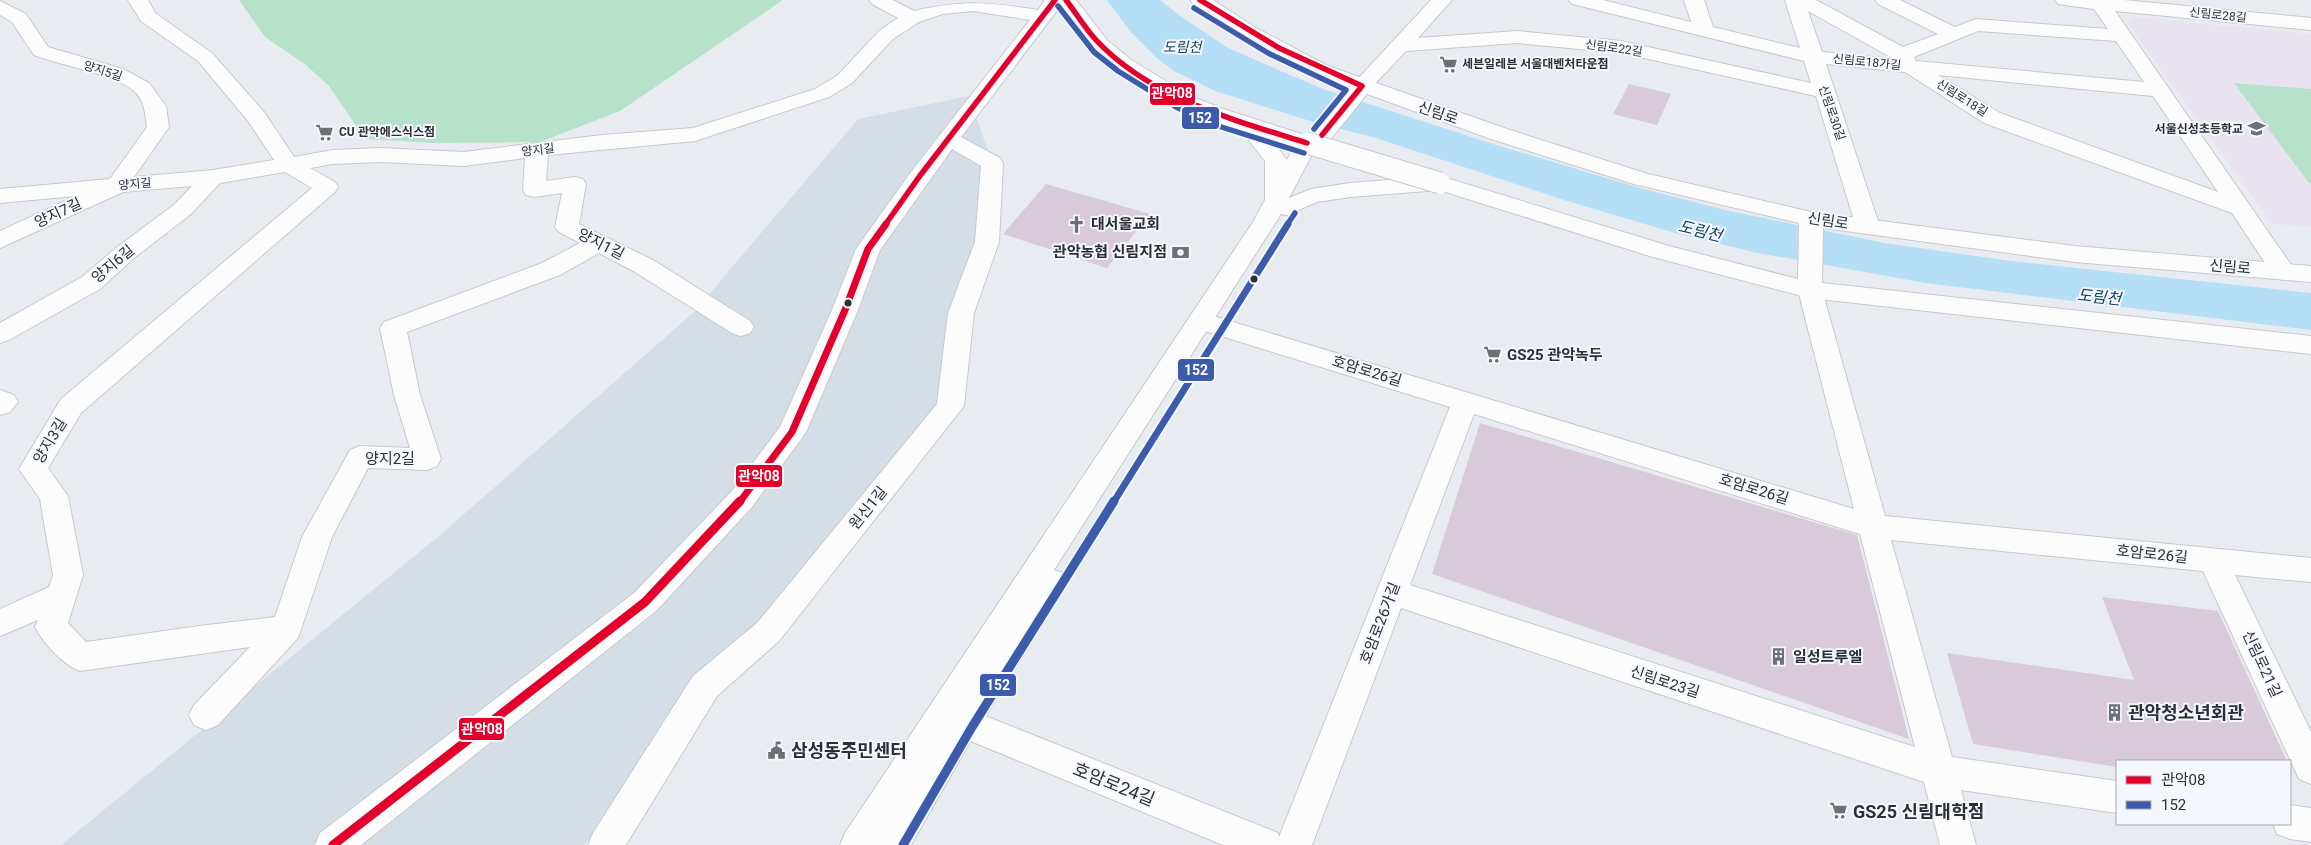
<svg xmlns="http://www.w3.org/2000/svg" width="2311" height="845" viewBox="0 0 2311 845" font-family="Roboto,'Noto Sans KR',sans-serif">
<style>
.built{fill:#d5dde6}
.education{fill:#e9e3ef}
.green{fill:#b6e1cb}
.water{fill:#b5dff7}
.building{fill:#d8cad8}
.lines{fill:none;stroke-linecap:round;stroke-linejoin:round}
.minor-casing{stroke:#c6c9cc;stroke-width:2}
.major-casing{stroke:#c6c9cc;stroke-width:2}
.minor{fill:#fcfcfd;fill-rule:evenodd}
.major{fill:#fcfcfd;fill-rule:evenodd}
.major-bridge-casing{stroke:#c6c9cc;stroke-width:23;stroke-linecap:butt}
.major-bridge{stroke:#fcfcfd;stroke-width:21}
.bus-1-far2-casing{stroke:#f4f8fe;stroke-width:9}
.bus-1-far1-casing{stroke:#f4f8fe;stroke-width:11}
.bus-1-casing{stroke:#f4f8fe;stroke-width:12}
.bus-2-far2-casing{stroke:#f4f8fe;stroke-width:9}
.bus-2-far1-casing{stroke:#f4f8fe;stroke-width:11}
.bus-2-casing{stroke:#f4f8fe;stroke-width:12}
.bus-1-far2{stroke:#e4002b;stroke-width:5.5}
.bus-1-far1{stroke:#e4002b;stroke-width:7}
.bus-1{stroke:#e4002b;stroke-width:9}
.bus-2-far2{stroke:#3d5bab;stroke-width:5.5}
.bus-2-far1{stroke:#3d5bab;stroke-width:7}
.bus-2{stroke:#3d5bab;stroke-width:9}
.bus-dot{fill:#2d2f32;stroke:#f4f8fe;stroke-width:2}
.labels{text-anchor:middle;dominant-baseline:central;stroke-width:4;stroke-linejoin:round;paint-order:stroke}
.far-street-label{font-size:12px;fill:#2d2f32;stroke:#f4f8fe}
.far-poi-label{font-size:12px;font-weight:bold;fill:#2d2f32;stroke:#f4f8fe;text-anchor:start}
.far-water-label{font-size:14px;font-style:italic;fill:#134257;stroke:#f4f8fe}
.street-label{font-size:15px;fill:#2d2f32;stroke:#f4f8fe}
.poi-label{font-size:15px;font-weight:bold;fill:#2d2f32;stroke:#f4f8fe;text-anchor:start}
.water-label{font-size:16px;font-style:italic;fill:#134257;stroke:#f4f8fe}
.near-poi-label{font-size:18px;font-weight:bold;fill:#2d2f32;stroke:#f4f8fe;text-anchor:start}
.near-street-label{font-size:18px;fill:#2d2f32;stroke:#f4f8fe}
.line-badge{stroke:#f4f8fe;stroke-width:2}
.badge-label{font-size:14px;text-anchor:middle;font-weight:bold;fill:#fff}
</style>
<rect width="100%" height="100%" fill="#e8ecf0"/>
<polygon class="built" points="969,96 988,151 987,242 950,406 584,845 61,845 439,536 694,312 858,119"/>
<polygon class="education" points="2135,17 2311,34 2311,227 2272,224 2127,22"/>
<g class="green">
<polygon points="239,0 783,0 620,111 540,142 433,143 365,139 329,86 306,65 265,37"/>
<polygon points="2234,83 2311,89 2311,183 2309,183"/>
</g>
<polygon class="water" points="1107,0 1160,0 1183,18 1228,48 1323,89 1496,145 1640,188 1725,210 1884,243 2011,261 2311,293 2311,330 1926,283 1758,253 1675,233 1564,200 1376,138 1310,121 1215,91 1174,71 1157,58 1130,31"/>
<g class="building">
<polygon points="1629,84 1671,94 1657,125 1613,114"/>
<polygon points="1046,184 1150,214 1107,268 1003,234"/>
<polygon points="1480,423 1857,535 1909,739 1432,574"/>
<polygon points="2102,597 2218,611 2287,761 2117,761 2117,767 1973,744 1947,653 2134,680"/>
</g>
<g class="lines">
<defs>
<g id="minor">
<path d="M128 0H148L155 13 212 53 264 112 294 157 333 150 380 148 464 152 602 135 693 128 815 89 838 75 879 31 898 18 872 4 869 0H893L914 11C964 0 987 2 1038 10L1045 0H1065L961 137 1000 158 1003 163 999 242 974 313 964 406 779 641 717 696 626 845H588L593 833 693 676 757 623 937 404 948 313 975 242 981 166 952 149 880 250 858 310 806 432 752 507 656 611 361 845H315L320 833 634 593 732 491 780 427 832 310 856 249 911 172 1030 20 973 11 943 14 919 22 893 39 852 83 829 97 695 141 548 155 546 181 575 177 583 179 586 184 579 224 653 260 750 321 754 327 750 333 741 336 732 333 635 272 599 253 560 275 407 332 420 395 441 459 437 466 427 470 368 468 332 537 298 638 218 725 206 730 194 725 189 715 194 705 250 647 80 671C62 664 44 644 35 627L38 620 0 636V609L49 587 53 575 40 499 19 469 61 399 312 188 285 172 220 183 191 214 134 258 100 289 9 340 0 343V323L82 277 116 248 175 204 192 186 123 192 0 248V231L76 196 0 203V189L110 179 147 127C145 114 145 100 134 91 112 73 62 66 34 55L12 22 0 15V1L26 14 48 47 123 69 149 83 166 106 169 127 134 177 213 170 274 160 248 121 198 61 141 21ZM525 158 523 190 526 195 534 197 562 193 555 227 559 232 580 243 542 263 384 322 380 328 394 395 410 448 360 446 350 450 302 537 275 617 199 626 86 642 68 623 83 575 68 496 48 468 81 413 335 192 338 187 335 182 310 168 333 164 380 162 464 166Z"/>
<path d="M1431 0H1452L1418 38 1517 31 1621 41 1811 83 1804 61 1572 4 1569 0H1603L1691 22 1684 0H1704L1713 27 1800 48 1785 0H1816L1903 47 1938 34 1878 4 1875 0H1900L1955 27 1976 19 2108 29 2094 9 2058 4 2055 0H2124L2311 18V30L2115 11 2296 272 2293 278 2284 280 2275 278 2232 213 1984 123 1905 72 1826 64 1880 227 1876 232 1868 234 1860 232 1856 227 1816 96 1621 53 1517 43 1406 51 1369 90 1362 92 1355 90 1352 86 1355 82ZM1808 11 1894 59 1822 52ZM1978 31 2116 41 2144 82 1916 61 1914 57ZM1938 75 2153 96 2218 192 2000 113Z"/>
<path d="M1810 282 1819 284 1822 290 1885 516 2311 558V582L2235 575 2311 732V784L2299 779 2203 571 1891 540 1952 757 2117 781V813L1961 790 1976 845H1940L1924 782 1401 608 1312 845H1223L951 733 946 722 951 711 963 707 1278 833 1279 837 1450 407 1205 331 1201 325 1205 319 1214 316 1223 319 1854 509 1798 290 1801 284ZM1474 414 1860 534 1915 747 1410 585Z"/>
<polygon points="0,390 14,395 18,402 10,412 0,415"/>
<polygon points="2290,805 2311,808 2311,842 2290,839 2277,834 2273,824 2290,824"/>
</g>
<path id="major" d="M1056 0H1076L1107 40 1130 59 1188 95 1226 110 1305 135 1314 130 1350 87C1293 67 1243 37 1193 4L1190 0H1213L1258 29 1328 66 1507 129 1648 174 1811 212 2075 246 2311 266V282L2075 262 1823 228 1822 283 2311 336V354L1810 298 1653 257 1439 190 1350 197 1317 202 1287 215 1281 214 1054 570 1063 573 1067 582 1063 591 975 733 911 845H840L845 833 1253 222 1265 200V161L1240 129 1210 120 1174 103 1116 67 1093 48ZM1367 94 1491 139 1634 184 1799 223 1798 279 1669 246 1440 176 1350 183 1311 189 1289 198 1316 147 1330 140ZM1270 138 1294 146 1287 160Z"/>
</defs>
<use href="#minor" class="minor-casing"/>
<use href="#major" class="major-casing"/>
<use href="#minor" class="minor"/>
<use href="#major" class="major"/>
<defs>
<polyline id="major-bridge" points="1307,143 1440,183"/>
</defs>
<use href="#major-bridge" class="major-bridge-casing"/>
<use href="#major-bridge" class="major-bridge"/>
<defs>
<g id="bus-1-far2">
<path d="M1066 0C1076 13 1085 28 1096 40 1150 98 1234 120 1307 143"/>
<polyline points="1200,0 1279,48 1362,86 1322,135"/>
<polyline points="885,225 919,177 1055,0"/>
</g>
<polyline id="bus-1-far1" points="739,503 792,432 845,310 868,249 886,224"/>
<polyline id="bus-1" points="333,845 645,602 740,501"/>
<g id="bus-2-far2">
<polyline points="1058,6 1094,52 1118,71 1176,107 1215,125 1304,153"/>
<polyline points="1194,8 1268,53 1346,90 1314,129"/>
<polyline points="1287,225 1295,213"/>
</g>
<polyline id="bus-2-far1" points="1113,503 1288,224"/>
<polyline id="bus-2" points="903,845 972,727 1114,501"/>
</defs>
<use href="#bus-1-far2" class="bus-1-far2-casing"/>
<use href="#bus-1-far1" class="bus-1-far1-casing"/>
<use href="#bus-1" class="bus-1-casing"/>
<use href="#bus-2-far2" class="bus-2-far2-casing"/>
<use href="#bus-2-far1" class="bus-2-far1-casing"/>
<use href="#bus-2" class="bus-2-casing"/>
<use href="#bus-1-far2" class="bus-1-far2"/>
<use href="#bus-1-far1" class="bus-1-far1"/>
<use href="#bus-1" class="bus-1"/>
<use href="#bus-2-far2" class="bus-2-far2"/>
<use href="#bus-2-far1" class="bus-2-far1"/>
<use href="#bus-2" class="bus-2"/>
</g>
<defs>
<symbol id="supermarket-bare" viewBox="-9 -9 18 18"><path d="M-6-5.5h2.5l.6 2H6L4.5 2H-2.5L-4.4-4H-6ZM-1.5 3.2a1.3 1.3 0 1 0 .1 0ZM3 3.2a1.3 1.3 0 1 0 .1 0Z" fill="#6e7174" stroke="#f4f8fe" stroke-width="2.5" paint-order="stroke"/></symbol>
<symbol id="school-bare" viewBox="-9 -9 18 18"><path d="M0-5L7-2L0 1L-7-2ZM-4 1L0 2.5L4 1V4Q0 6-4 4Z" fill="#6e7174" stroke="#f4f8fe" stroke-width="2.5" paint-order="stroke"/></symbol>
<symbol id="church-bare" viewBox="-9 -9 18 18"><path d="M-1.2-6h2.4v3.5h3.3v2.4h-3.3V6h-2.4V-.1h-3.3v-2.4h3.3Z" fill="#6e7174" stroke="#f4f8fe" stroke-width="2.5" paint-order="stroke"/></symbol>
<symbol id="bank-bare" viewBox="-9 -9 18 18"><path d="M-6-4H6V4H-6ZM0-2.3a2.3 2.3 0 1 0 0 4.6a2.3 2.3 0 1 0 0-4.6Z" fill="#6e7174" stroke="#f4f8fe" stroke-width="2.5" paint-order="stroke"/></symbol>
<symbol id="building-bare" viewBox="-9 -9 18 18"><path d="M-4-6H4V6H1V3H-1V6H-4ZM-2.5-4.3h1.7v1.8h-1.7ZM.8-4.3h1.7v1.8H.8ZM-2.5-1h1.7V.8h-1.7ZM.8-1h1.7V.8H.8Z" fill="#6e7174" stroke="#f4f8fe" stroke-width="2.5" paint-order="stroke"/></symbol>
<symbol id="civic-bare" viewBox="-9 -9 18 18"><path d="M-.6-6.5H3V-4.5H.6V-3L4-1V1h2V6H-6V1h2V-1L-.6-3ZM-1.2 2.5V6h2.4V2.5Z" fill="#6e7174" stroke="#f4f8fe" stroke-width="2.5" paint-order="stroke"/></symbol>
</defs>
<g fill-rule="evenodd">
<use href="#supermarket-bare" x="1436" y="52" width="25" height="25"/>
<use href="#school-bare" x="2244" y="116" width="25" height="25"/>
<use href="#supermarket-bare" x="312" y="120" width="25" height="25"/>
<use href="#church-bare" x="1064" y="212" width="25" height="25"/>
<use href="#bank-bare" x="1168" y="240" width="25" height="25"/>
<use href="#supermarket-bare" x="1480" y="342" width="25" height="25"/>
<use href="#building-bare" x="1766" y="644" width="25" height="25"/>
<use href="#building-bare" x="2102" y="700" width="25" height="25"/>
<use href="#civic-bare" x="764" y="738" width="25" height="25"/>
<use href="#supermarket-bare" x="1826" y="798" width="25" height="25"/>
</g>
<g class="bus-dot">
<circle cx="1254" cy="279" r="4.5"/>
<circle cx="848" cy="303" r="4.5"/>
</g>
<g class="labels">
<g class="far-street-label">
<text transform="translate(2218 15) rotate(6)">신림로28길</text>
<text transform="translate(1614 48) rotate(8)">신림로22길</text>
<text transform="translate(1867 62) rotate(6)">신림로18가길</text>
<text transform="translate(103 71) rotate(18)">양지5길</text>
<text transform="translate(1962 98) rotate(32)">신림로18길</text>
<text transform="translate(1832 113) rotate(71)">신림로30길</text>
<text transform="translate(538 150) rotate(-7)">양지길</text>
<text transform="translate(135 184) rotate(-5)">양지길</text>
</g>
<g class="far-poi-label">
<text x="1462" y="64">세븐일레븐 서울대벤처타운점</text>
<text x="2243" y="129" text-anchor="end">서울신성초등학교</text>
<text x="339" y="132">CU 관악에스식스점</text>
</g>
<g class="far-water-label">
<text x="1182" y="47">도림천</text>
</g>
<g class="street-label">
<text transform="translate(1438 113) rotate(19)">신림로</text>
<text transform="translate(58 213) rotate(-25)">양지7길</text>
<text transform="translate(1828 221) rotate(9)">신림로</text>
<text transform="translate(601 244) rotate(27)">양지1길</text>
<text transform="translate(113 264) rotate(-40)">양지6길</text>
<text transform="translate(2230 267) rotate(5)">신림로</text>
<text transform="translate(1367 371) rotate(17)">호암로26길</text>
<text transform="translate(50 441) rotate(-59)">양지3길</text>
<text x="390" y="459">양지2길</text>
<text transform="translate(1754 489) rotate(17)">호암로26길</text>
<text transform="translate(868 508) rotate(-51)">원신1길</text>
<text transform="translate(2152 554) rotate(6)">호암로26길</text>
<text transform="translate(1380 623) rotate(-69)">호암로26가길</text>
<text transform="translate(2262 664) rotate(65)">신림로21길</text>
<text transform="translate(1665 682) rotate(18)">신림로23길</text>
</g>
<g class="poi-label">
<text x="1091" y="224">대서울교회</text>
<text x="1167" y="252" text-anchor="end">관악농협 신림지점</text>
<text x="1507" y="355">GS25 관악녹두</text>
<text x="1793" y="657">일성트루엘</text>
</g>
<g class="water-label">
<text transform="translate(1700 231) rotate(14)">도림천</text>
<text transform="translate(2099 297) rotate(6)">도림천</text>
</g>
<g class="near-poi-label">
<text x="2128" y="712">관악청소년회관</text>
<text x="791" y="750">삼성동주민센터</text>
<text x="1853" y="811">GS25 신림대학점</text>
</g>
<g class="near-street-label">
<text transform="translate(1114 784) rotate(22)">호암로24길</text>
</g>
</g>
<g class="line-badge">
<rect x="1149" y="82" width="47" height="24" rx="5" fill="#e4002b"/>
<rect x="1181" y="106" width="39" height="24" rx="5" fill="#3d5bab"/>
<rect x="1177" y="358" width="38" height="24" rx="5" fill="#3d5bab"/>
<rect x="735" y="464" width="48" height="24" rx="5" fill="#e4002b"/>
<rect x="979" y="673" width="38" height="24" rx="5" fill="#3d5bab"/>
<rect x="458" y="717" width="47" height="24" rx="5" fill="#e4002b"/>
</g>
<g class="badge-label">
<text x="1172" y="98">관악08</text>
<text x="1200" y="123">152</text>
<text x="1196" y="375">152</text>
<text x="759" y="481">관악08</text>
<text x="998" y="690">152</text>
<text x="482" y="734">관악08</text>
</g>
<rect x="2116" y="760" width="175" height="65" fill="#f4f8fe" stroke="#a4a8ac"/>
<rect x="2126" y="776" width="25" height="8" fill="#e4002b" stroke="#a4a8ac"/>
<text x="2161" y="785" font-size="15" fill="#2d2f32">관악08</text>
<rect x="2126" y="801" width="25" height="8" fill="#3d5bab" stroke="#a4a8ac"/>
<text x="2161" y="810" font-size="15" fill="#2d2f32">152</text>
</svg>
